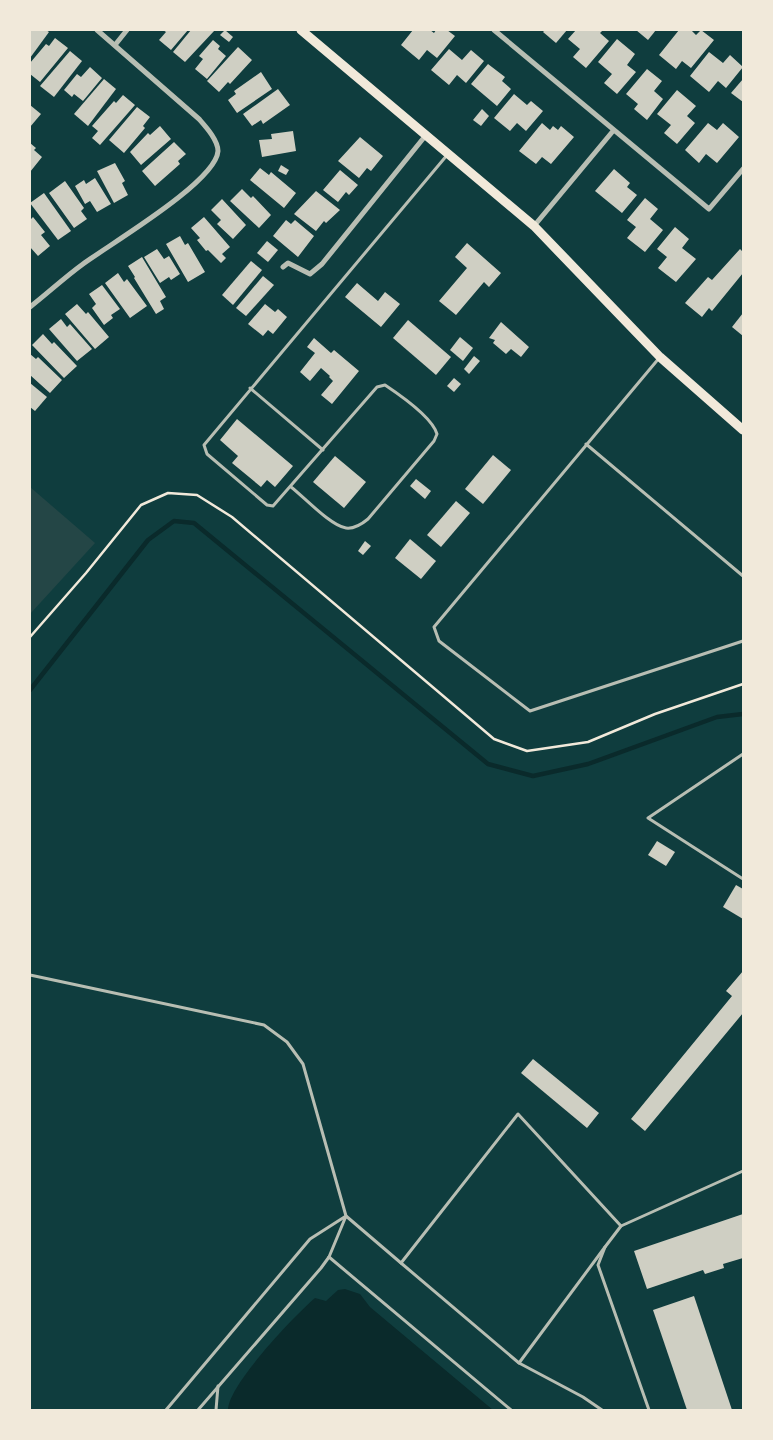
<svg xmlns="http://www.w3.org/2000/svg" width="773" height="1440" viewBox="0 0 773 1440" font-family="Barlow,sans-serif">
<style>
.green{fill:#244646}
.water{fill:#0a2a2b}
.lines{fill:none;stroke-linecap:round;stroke-linejoin:round}
.stream{stroke:#0a2a2b;stroke-width:4.5}
.building{fill:#cfcfc3}
.path{stroke:#f1e9da;stroke-width:2.5}
.service{stroke:#b8beb3;stroke-width:3}
.minor{stroke:#b8beb3;stroke-width:5}
.secondary{stroke:#f1e9da;stroke-width:9}
</style>
<rect width="100%" height="100%" fill="#0f3d3e"/>
<polygon class="green" points="30,487 95,543 30,614"/>
<path class="water" d="M345 1289 360 1294 370 1307 493 1410H228C228 1385 295 1315 315 1298L326 1301 338 1290Z"/>
<g class="lines">
<polyline class="stream" points="30,690 148,540 174,521 194,523 488,764 533,776 588,764 717,717 743,714"/>
</g>
<g class="building">
<polygon points="30,30 46,30 49,32 30,58"/>
<polygon points="163,30 188,30 171,50 159,40 166,32"/>
<polygon points="191,30 215,30 185,62 173,52"/>
<polygon points="225,30 233,37 229,42 220,35"/>
<polygon points="413,30 430,30 434,33 436,30 447,30 455,36 437,58 427,50 419,60 401,45"/>
<polygon points="545,30 567,30 556,43 543,32"/>
<polygon points="576,30 603,30 600,33 609,41 586,68 573,57 580,49 568,39"/>
<polygon points="636,30 656,30 648,40"/>
<polygon points="679,30 691,30 696,35 701,30 714,40 691,68 682,61 676,69 659,55"/>
<polygon points="55,38 68,48 40,82 30,74 30,63 46,44 49,46"/>
<polygon points="617,39 635,54 627,65 636,72 617,94 604,83 612,74 598,62"/>
<polygon points="213,40 220,46 218,49 226,56 207,79 195,69 203,59 199,56"/>
<polygon points="238,47 252,60 230,84 228,82 219,92 207,81"/>
<polygon points="449,49 462,60 471,50 484,61 466,83 457,75 449,85 431,70"/>
<polygon points="70,51 82,61 54,97 40,86"/>
<polygon points="709,52 723,63 730,55 743,67 726,88 718,81 709,92 690,76"/>
<polygon points="488,64 505,77 502,81 511,89 497,106 471,84"/>
<polygon points="90,67 102,78 83,101 74,94 72,97 64,90 77,74 81,77"/>
<polygon points="647,69 662,81 654,91 663,99 647,120 634,109 638,104 626,94"/>
<polygon points="261,72 272,89 237,113 228,100 236,94 234,91"/>
<polygon points="104,79 116,89 88,126 74,114"/>
<polygon points="743,79 743,102 731,93"/>
<polygon points="278,89 290,105 263,124 261,120 252,126 243,114"/>
<polygon points="677,90 696,106 687,116 695,123 677,144 664,133 671,125 657,114"/>
<polygon points="514,94 527,105 531,101 543,111 526,131 517,123 510,131 494,118"/>
<polygon points="123,95 135,105 100,145 92,138 98,131 92,126 114,101 116,103"/>
<polygon points="30,105 41,114 30,127"/>
<polygon points="137,107 150,117 143,126 145,128 124,153 109,140"/>
<polygon points="482,109 489,116 481,126 473,120"/>
<polygon points="542,123 550,130 553,126 558,130 561,126 574,137 551,164 542,157 536,164 519,151"/>
<polygon points="708,123 717,130 723,123 739,137 717,163 706,154 699,163 685,150"/>
<polygon points="160,126 171,139 141,165 130,152 148,133 150,135"/>
<polygon points="293,131 296,151 262,157 259,140 272,139 271,134"/>
<polygon points="360,137 383,156 371,171 367,168 359,178 338,161"/>
<polygon points="174,142 186,154 178,161 180,164 155,186 142,171"/>
<polygon points="30,143 36,148 34,150 42,157 30,172"/>
<polygon points="115,163 125,181 122,183 128,195 114,203 97,171"/>
<polygon points="281,165 289,170 286,175 278,171"/>
<polygon points="260,168 269,175 271,172 296,193 284,208 250,180"/>
<polygon points="614,169 630,183 627,187 637,195 622,213 595,191"/>
<polygon points="340,170 358,185 349,195 346,192 338,202 323,190"/>
<polygon points="95,178 111,204 97,212 90,201 85,204 75,186 84,180 86,184"/>
<polygon points="65,181 84,208 81,211 87,219 74,228 49,193"/>
<polygon points="242,189 251,198 253,196 271,215 259,228 230,201"/>
<polygon points="316,191 340,210 326,223 324,221 316,231 294,214"/>
<polygon points="44,193 71,231 58,240 30,203"/>
<polygon points="645,198 658,209 650,219 663,230 645,252 627,238 636,227 627,220"/>
<polygon points="222,199 246,225 233,239 217,224 221,220 211,210"/>
<polygon points="33,217 45,232 41,235 50,246 38,256 30,247 30,220"/>
<polygon points="204,217 230,247 222,254 226,258 221,263 208,250 206,251 197,240 200,238 191,228"/>
<polygon points="286,220 291,224 295,220 314,236 298,257 273,236"/>
<polygon points="675,227 689,239 682,248 696,259 676,282 658,268 667,257 657,249"/>
<polygon points="180,236 185,245 188,243 205,272 188,282 166,244"/>
<polygon points="267,241 278,250 268,262 257,253"/>
<polygon points="467,243 501,273 489,287 484,282 456,315 439,301 467,268 455,257"/>
<polygon points="157,249 164,259 169,256 180,274 171,280 169,277 160,283 144,257"/>
<polygon points="740,249 743,252 743,273 712,311 709,308 702,317 685,303 708,277 712,280"/>
<polygon points="142,257 166,297 160,301 164,309 156,314 134,278 135,277 128,266"/>
<polygon points="251,261 262,270 233,305 222,295"/>
<polygon points="118,273 124,282 127,279 147,306 130,318 105,283"/>
<polygon points="263,276 274,285 246,316 236,308"/>
<polygon points="357,283 378,301 385,292 400,304 381,327 345,297"/>
<polygon points="102,285 120,309 111,315 113,318 104,325 92,308 96,304 89,294"/>
<polygon points="77,304 86,314 88,312 109,337 95,349 65,314"/>
<polygon points="265,304 275,312 278,309 287,317 273,334 268,330 263,336 248,324"/>
<polygon points="743,313 743,336 732,327"/>
<polygon points="61,319 67,327 70,324 92,349 77,361 49,329"/>
<polygon points="408,320 451,357 436,375 393,338"/>
<polygon points="501,322 529,347 521,357 511,349 506,354 493,343 495,340 489,338"/>
<polygon points="43,334 52,344 54,342 77,366 64,378 32,345"/>
<polygon points="460,337 473,348 463,361 450,350"/>
<polygon points="314,338 331,353 334,350 359,371 332,404 321,395 333,381 329,377 330,376 321,368 310,381 300,372 315,353 307,347"/>
<polygon points="30,354 36,359 38,357 62,380 50,393 30,375"/>
<polygon points="474,356 480,361 469,374 464,369"/>
<polygon points="454,378 461,384 454,392 447,386"/>
<polygon points="30,383 47,397 35,411 30,407"/>
<polygon points="237,419 293,466 275,487 267,480 261,487 232,463 238,456 220,440"/>
<polygon points="493,455 511,470 483,504 465,489"/>
<polygon points="335,456 366,482 344,508 313,482"/>
<polygon points="416,479 431,491 425,499 410,486"/>
<polygon points="456,501 470,513 441,547 427,535"/>
<polygon points="410,539 436,561 421,579 395,558"/>
<polygon points="365,541 371,546 363,555 358,551"/>
<polygon points="657,841 675,852 666,866 648,855"/>
<polygon points="736,885 743,889 743,919 723,907"/>
<polygon points="743,971 743,1013 645,1131 631,1119 732,996 726,991"/>
<polygon points="533,1059 599,1113 587,1128 521,1073"/>
<polygon points="743,1214 743,1258 723,1264 724,1268 705,1274 703,1270 647,1289 634,1251"/>
<polygon points="694,1296 732,1410 687,1410 653,1310"/>
</g>
<g class="lines">
<polyline class="path" points="30,637 86,573 141,505 168,493 197,495 232,517 494,739 527,751 588,742 655,714 743,684"/>
<g class="service">
<polyline points="660,357 434,627 439,641 530,711 743,641"/>
<polyline points="250,388 323,450"/>
<polyline points="586,444 743,576"/>
<path d="M291 487C304 497 331 526 346 528 354 529 362 524 368 519L434 441 437 434C432 417 400 395 385 385L377 387 273 506 267 505 207 454 204 445 448 154"/>
<polyline points="743,754 648,818 743,879"/>
<polyline points="30,975 264,1025 287,1042 303,1064 346,1216 310,1239 166,1410"/>
<polyline points="605,1247 519,1363 401,1263 518,1114 621,1226"/>
<polyline points="329,1257 511,1410"/>
<polyline points="519,1363 583,1397 602,1410"/>
<polyline points="198,1410 321,1268 329,1257 346,1216 401,1263"/>
<polyline points="216,1410 218,1386"/>
<polyline points="649,1410 598,1265 605,1247 621,1226 743,1171"/>
</g>
<g class="minor">
<polyline points="494,30 709,209 743,169"/>
<polyline points="115,45 127,30"/>
<polyline points="534,226 613,131"/>
<polyline points="283,267 288,263 310,274 322,264 426,135"/>
<path d="M30 307C48 293 65 277 83 264 110 244 216 182 218 151 218 140 206 127 199 119L97 30"/>
</g>
<polyline class="secondary" points="301,30 534,226 660,357 743,430"/>
</g>
<rect width="773" height="1440" fill="none" stroke="#f1e9da" stroke-width="62"/>
</svg>
